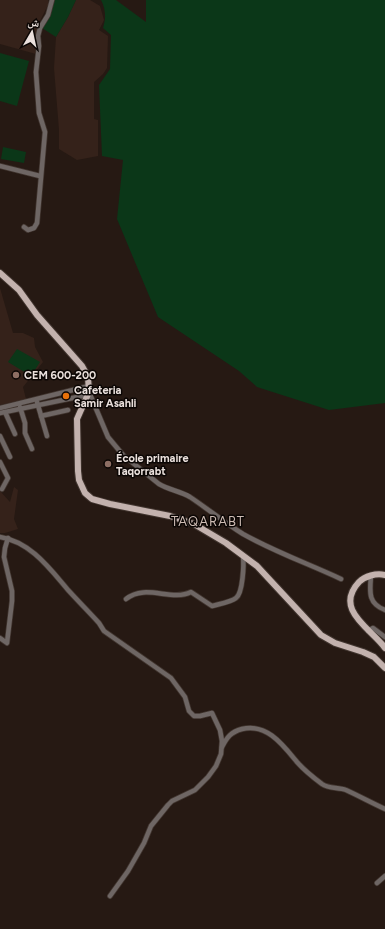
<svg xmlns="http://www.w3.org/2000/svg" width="385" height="929" viewBox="0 0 385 929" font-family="Figtree,'Noto Naskh Arabic',sans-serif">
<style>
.built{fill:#35221a}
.green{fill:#0b3718}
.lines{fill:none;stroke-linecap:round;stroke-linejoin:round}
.minor-casing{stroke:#41352f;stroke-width:6}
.major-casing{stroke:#41352f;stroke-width:8}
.minor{stroke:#6e6664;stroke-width:4.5}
.major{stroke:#c3b2ae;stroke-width:6}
.education-dot{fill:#8d6e63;stroke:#0b0604;stroke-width:1.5}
.food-dot{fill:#e8710a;stroke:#0b0604;stroke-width:1.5}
.labels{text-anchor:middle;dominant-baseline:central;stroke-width:3;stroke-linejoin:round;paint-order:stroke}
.poi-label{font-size:11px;font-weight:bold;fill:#eae0dc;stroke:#0b0604;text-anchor:start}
.quarter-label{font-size:13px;letter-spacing:1px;fill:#cdbbb3;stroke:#0b0604}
</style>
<rect width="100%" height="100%" fill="#261913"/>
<g class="built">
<polygon points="0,0 48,0 48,5 40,21 33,43 38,44 36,54 0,44"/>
<polygon points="76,0 90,0 100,6 104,20 99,30 108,36 107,68 103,74 94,82 94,119 98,120 98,156 77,160 59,149 59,130 54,68 56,37 68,17"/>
<polygon points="0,288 13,333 23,333 34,338 35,347 43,362 23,387 26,399 0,405"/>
<polygon points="14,487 18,490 14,519 18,529 5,533 0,533 0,491 10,502"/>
</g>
<g class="green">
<polygon points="54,0 76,0 68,17 56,37 42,28"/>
<path d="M101 0H116L146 22V0H385V403L329 410 257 387 239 371 158 317 117 219 123 160 102 156 99 85 110 69 111 35 103 28C106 18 106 10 101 0Z"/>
<polygon points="0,53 29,61 17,106 0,101"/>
<polygon points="3,147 26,152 24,163 1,159"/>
<polygon points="17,349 40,362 31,376 8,362"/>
</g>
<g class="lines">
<defs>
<g id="minor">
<polyline points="0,166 40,176"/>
<polyline points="24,227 28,230 34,228 37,223 45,132 39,113 36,72 39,46 38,36 40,28 48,15 52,0"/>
<path d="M89 392 108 437 123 455 159 484C169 490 180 491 190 497 208 509 225 523 243 534 275 552 309 564 341 579"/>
<polyline points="37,402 47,436"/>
<polyline points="20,407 25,423 25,433 32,449"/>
<polyline points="0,408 89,386"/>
<polyline points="5,412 15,434"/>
<polyline points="0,413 87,395"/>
<polyline points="41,416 68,410"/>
<polyline points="0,436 10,457"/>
<polyline points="0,462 8,478 2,489"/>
<path d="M0 537C31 542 50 569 69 591 79 602 89 612 99 623L104 631 171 678 185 697 189 711 194 716H200L212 713 220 730 222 741 221 754 216 766 208 777 195 790 172 801 168 805 151 826 144 843 128 871 110 896"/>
<path d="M371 575C370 591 367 603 385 610"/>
<path d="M126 599C146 583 171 602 191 592L212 606C219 604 231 602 236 598 243 593 244 564 243 556"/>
<polyline points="368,631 373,628 385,637"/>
<polyline points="0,638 7,643 12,601 12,591 4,557 5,548 8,538"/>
<path d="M222 747C227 737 231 732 242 729 267 723 283 745 297 762 304 770 314 778 322 784 329 789 338 787 346 790 359 796 372 803 385 809"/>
<polyline points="377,883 385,876"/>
</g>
<g id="major">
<polyline points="0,273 19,290 37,315 82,366 88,377 89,392 77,419 78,471 79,480 85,493 92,499 110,504 170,516 194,524 226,543 257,566 321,635 335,643 363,652 374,657 385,668"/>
<path d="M385 575C376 573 365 576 359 582 333 610 372 629 385 648"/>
</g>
</defs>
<use href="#minor" class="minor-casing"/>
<use href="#major" class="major-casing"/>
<use href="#minor" class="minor"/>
<use href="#major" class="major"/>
</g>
<g class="education-dot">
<circle cx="16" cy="375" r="4"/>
<circle cx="108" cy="464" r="4"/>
</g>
<circle class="food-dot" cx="66" cy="396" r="4"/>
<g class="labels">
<g class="poi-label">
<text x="24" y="375">CEM 600-200</text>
<text x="74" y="390">Cafeteria<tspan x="74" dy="13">Samir Asahli</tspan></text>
<text x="116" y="458">École primaire<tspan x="116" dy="13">Taqorrabt</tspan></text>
</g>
<g class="quarter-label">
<text x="208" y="521">TAQARABT</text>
</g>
</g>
<g transform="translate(32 32) rotate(9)" stroke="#0b0604" stroke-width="3" paint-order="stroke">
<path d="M0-3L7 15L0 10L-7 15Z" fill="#eae0dc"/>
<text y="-6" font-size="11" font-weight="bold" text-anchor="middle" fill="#eae0dc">ش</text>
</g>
</svg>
